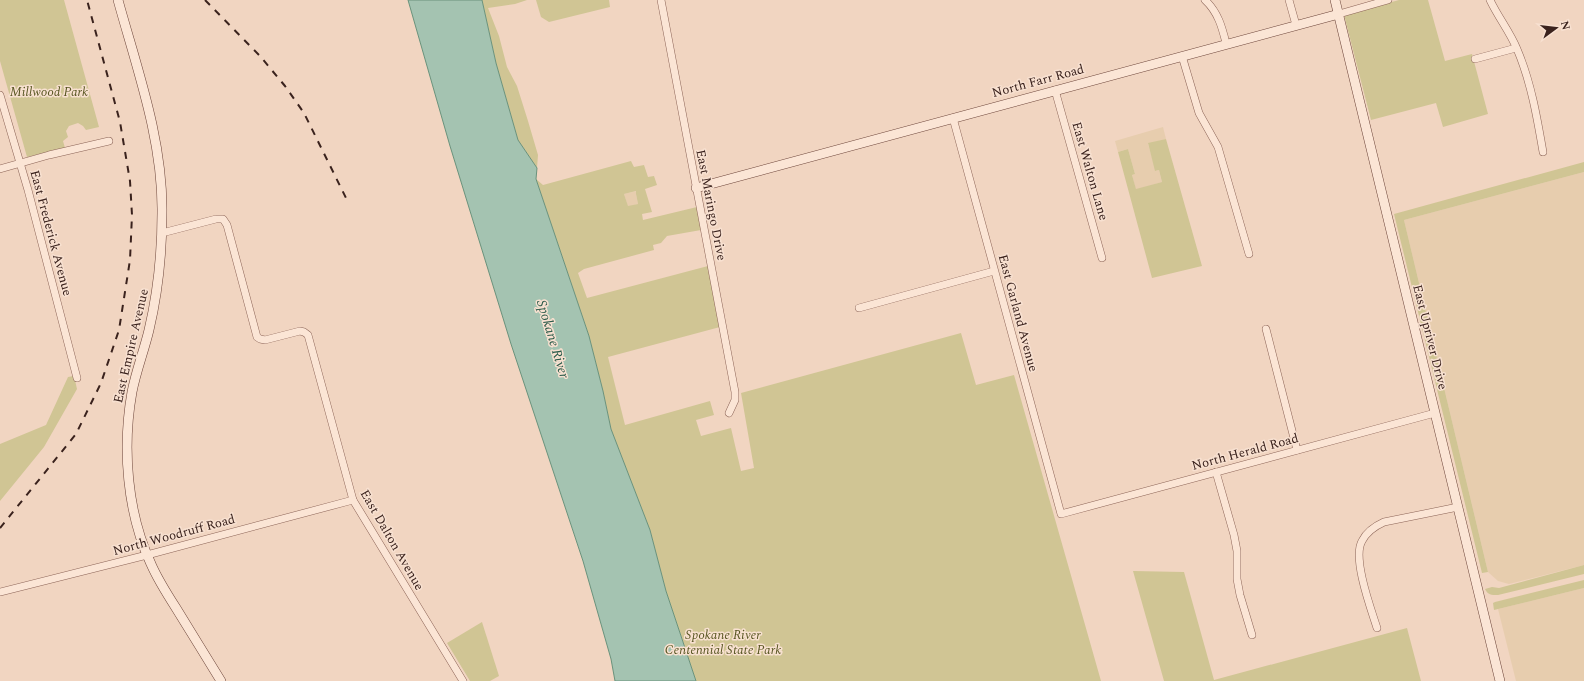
<svg xmlns="http://www.w3.org/2000/svg" width="1584" height="681" viewBox="0 0 1584 681" font-family="Spectral,serif">
<style>
.farmland{fill:#e7cdae}
.green{fill:#d0c594;fill-rule:evenodd}
.water{fill:#a4c3b1;stroke:#6a927c}
.lines{fill:none;stroke-linecap:round;stroke-linejoin:round}
.street-casing{stroke:#8c6457;stroke-width:8}
.secondary-casing{stroke:#6d453a;stroke-width:10}
.street{stroke:#fbe5d5;stroke-width:7}
.secondary{stroke:#fbe5d5;stroke-width:9}
.rail{stroke:#3a221d;stroke-width:2;stroke-dasharray:7 7;stroke-linecap:butt}
.labels{text-anchor:middle;dominant-baseline:central;stroke-width:3;stroke-linejoin:round;paint-order:stroke}
.street-label{font-size:13px;fill:#3a221d;stroke:#f8e1d1}
.park-label{font-size:13px;font-style:italic;fill:#585622;stroke:#f8e1d1}
.water-label{font-size:14px;font-style:italic;fill:#2b5b4a;stroke:#f8e1d1}
</style>
<rect width="100%" height="100%" fill="#f1d5c1"/>
<g class="farmland">
<polygon points="1163,127 1166,139 1148,144 1156,171 1159,170 1162,182 1136,190 1132,175 1135,174 1128,149 1118,152 1115,141"/>
<polygon points="1584,172 1584,565 1509,584 1498,581 1488,572 1404,220"/>
<polygon points="637,191 636,194 638,204 628,207 624,194"/>
<polygon points="1584,588 1584,681 1516,681 1498,609"/>
</g>
<g class="green">
<polygon points="0,0 64,0 99,127 86,130 83,126 78,123 69,126 66,131 68,137 63,141 65,148 27,157 0,61"/>
<polygon points="482,0 527,0 515,4 488,8 499,36 507,67 517,86 528,121 538,155 537,168 518,140 496,63"/>
<polygon points="536,0 609,0 610,7 549,22 541,17"/>
<polygon points="1399,0 1428,0 1445,61 1472,54 1488,114 1443,127 1436,103 1371,120 1344,15"/>
<polygon points="1166,139 1202,266 1152,278 1118,152 1128,149 1135,174 1132,175 1136,189 1162,182 1159,170 1155,171 1148,143"/>
<path d="M631 161 634 167 644 165 648 177 654 176 657 185 645 189 652 212 642 214 643 220 697 207 701 230 667 236 661 243 653 245 654 250 584 269 578 273 587 298 708 266 720 327 608 357 625 425 710 401 714 415 696 420 701 436 731 428 741 471 754 468 741 393 961 333 976 385 1014 375 1101 681H696L666 591 650 530 611 429 603 391 589 336 536 179 543 185ZM636 191V194L638 204 628 206 624 194Z"/>
<polygon points="1584,162 1584,172 1404,220 1488,572 1482,573 1394,214"/>
<polygon points="74,376 77,389 44,447 0,501 0,444 46,425 68,377"/>
<path d="M1584 565V574L1498 595C1491 595 1488 595 1485 589L1492 587 1499 588Z"/>
<polygon points="1133,571 1184,572 1214,680 1407,628 1421,681 1164,681"/>
<polygon points="1584,580 1584,588 1494,610 1493,603 1495,602"/>
<polygon points="482,622 499,676 490,681 470,681 447,643"/>
</g>
<polygon class="water" points="408,0 482,0 496,63 518,140 537,168 536,179 589,336 603,391 611,429 650,530 666,591 696,681 615,681 611,659 583,561 511,344 450,146"/>
<g class="lines">
<defs>
<g id="street">
<polyline points="661,0 735,392 735,400 729,413"/>
<path d="M1205 0C1218 12 1222 27 1226 43"/>
<polyline points="1289,0 1296,25"/>
<path d="M1490 0C1498 17 1510 32 1517 49 1531 82 1537 117 1543 152"/>
<polyline points="1339,14 1388,0"/>
<polyline points="1182,56 1199,113 1218,147 1249,254"/>
<polyline points="1475,59 1516,48"/>
<polyline points="1055,90 1102,258"/>
<polyline points="0,95 28,190 77,378"/>
<polyline points="953,118 1061,514 1435,413"/>
<polyline points="0,169 49,155 109,141"/>
<polyline points="162,233 216,219 223,219 227,225 257,337 260,339 265,340 300,331 304,332 308,335 353,500 463,681"/>
<polyline points="859,308 994,271"/>
<polyline points="1266,329 1297,450"/>
<polyline points="1216,472 1234,535 1237,551 1237,579 1240,595 1252,635"/>
<polyline points="0,592 147,555 353,500"/>
<path d="M1377 628C1371 609 1352 558 1362 541 1367 531 1375 526 1384 522L1458 507"/>
</g>
<g id="secondary">
<path d="M118 0C137 69 163 140 162 213 162 253 158 292 149 330 144 351 136 371 132 392 122 448 127 513 151 564 158 580 167 594 176 608 191 632 206 657 221 681"/>
<polyline points="1335,0 1500,681"/>
<polyline points="696,188 1339,14"/>
</g>
</defs>
<use href="#street" class="street-casing"/>
<use href="#secondary" class="secondary-casing"/>
<use href="#street" class="street"/>
<use href="#secondary" class="secondary"/>
<g class="rail">
<polyline points="205,0 260,56 285,86 304,113 346,198"/>
<polyline points="0,528 76,434 101,383 119,330 130,260 132,215 130,181 120,122 87,0"/>
</g>
</g>
<g class="labels">
<g class="street-label">
<text transform="translate(1038 81) rotate(-15)">North Farr Road</text>
<text transform="translate(1090 171) rotate(74)">East Walton Lane</text>
<text transform="translate(711 205) rotate(79)">East Maringo Drive</text>
<text transform="translate(51 233) rotate(75)">East Frederick Avenue</text>
<text transform="translate(1018 313) rotate(75)">East Garland Avenue</text>
<text transform="translate(1430 337) rotate(76)">East Upriver Drive</text>
<text transform="translate(131 346) rotate(-77)">East Empire Avenue</text>
<text transform="translate(1245 452) rotate(-15)">North Herald Road</text>
<text transform="translate(174 535) rotate(-15)">North Woodruff Road</text>
<text transform="translate(392 540) rotate(60)">East Dalton Avenue</text>
</g>
<g class="park-label">
<text x="49" y="92">Millwood Park</text>
<text x="723" y="635">Spokane River<tspan x="723" dy="15">Centennial State Park</tspan></text>
</g>
<g class="water-label">
<text transform="translate(553 339) rotate(73)">Spokane River</text>
</g>
</g>
<g transform="translate(1556 28) rotate(75)" stroke="#f8e1d1" stroke-width="3" paint-order="stroke">
<path d="M0-3L7 15L0 10L-7 15Z" fill="#3a221d"/>
<text y="-6" font-size="11" font-weight="bold" text-anchor="middle" fill="#3a221d">N</text>
</g>
</svg>
